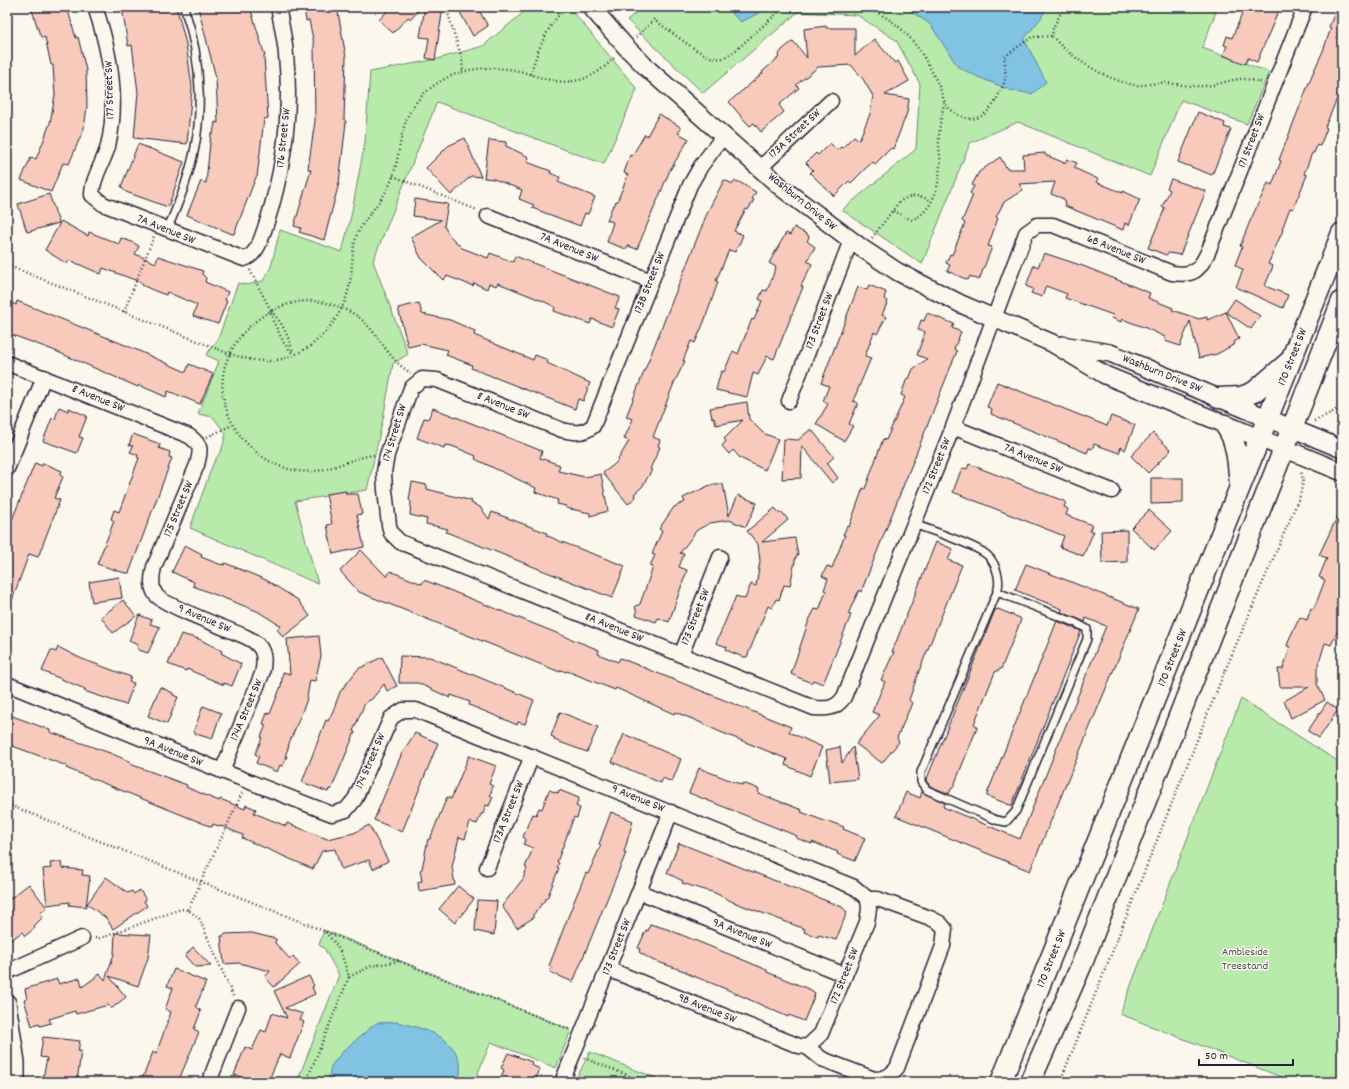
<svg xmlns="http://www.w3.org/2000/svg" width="1349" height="1089" viewBox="0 0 1349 1089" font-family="Dekko,sans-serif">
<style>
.green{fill:#b8ebab;stroke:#6d8673}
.water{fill:#81c3e2;stroke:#5b839f}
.building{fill:#f8cabc;stroke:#22223b}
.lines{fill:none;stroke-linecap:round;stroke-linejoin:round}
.service-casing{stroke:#22223b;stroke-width:10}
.minor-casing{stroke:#22223b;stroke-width:17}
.tertiary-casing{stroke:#22223b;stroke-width:20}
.secondary-casing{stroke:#22223b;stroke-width:23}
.path{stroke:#22223b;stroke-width:2.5;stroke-dasharray:1 3;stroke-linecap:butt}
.service{stroke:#fbf7ec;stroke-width:7}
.minor{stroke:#fbf7ec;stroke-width:14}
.tertiary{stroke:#fbf7ec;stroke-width:17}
.secondary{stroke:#fbf7ec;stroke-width:20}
.labels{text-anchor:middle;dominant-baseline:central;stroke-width:3;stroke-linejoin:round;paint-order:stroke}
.street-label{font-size:12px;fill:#22223b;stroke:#fbf7ec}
.park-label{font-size:12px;fill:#485457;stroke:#fbf7ec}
</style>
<rect width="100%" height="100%" fill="#fbf7ec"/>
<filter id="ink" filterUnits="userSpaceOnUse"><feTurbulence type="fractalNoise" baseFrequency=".025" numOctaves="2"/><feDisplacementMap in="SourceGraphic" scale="8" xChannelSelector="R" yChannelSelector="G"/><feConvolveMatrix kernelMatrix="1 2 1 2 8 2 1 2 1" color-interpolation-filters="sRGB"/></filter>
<g filter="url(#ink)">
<g class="green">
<polygon points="530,7 569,7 637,89 604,164 437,102 373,261 408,354 393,364 383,419 367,490 295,501 318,584 190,528 213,464 222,449 226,434 213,417 198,414 219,361 206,355 218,339 238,283 247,285 263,281 271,267 280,230 342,252 351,216 365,142 370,72 437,59 483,46"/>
<polygon points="643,7 1218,7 1202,48 1269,72 1247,124 1181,100 1150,176 1018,122 970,143 922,264 842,210 916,149 920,84 896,40 857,15 798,12 703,93 627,20"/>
<polygon points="1241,699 1342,764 1342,1082 1294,1082 1120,1014"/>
<polygon points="324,930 571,1030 556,1068 491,1042 474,1082 297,1082 339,975 324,948 319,945"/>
<polygon points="590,1052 666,1082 584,1082 576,1079"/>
</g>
<g class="water">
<polygon points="727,7 771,7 741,22 728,10"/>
<polygon points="904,7 1047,7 1041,18 1024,39 1046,82 1032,94 1010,90 978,77 958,67 930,24"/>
<path d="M398 1022C422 1029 450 1033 459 1060 462 1066 459 1076 459 1082H328L331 1066 343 1051 376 1023Z"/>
</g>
<g class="building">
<polygon points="31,7 67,7 76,38 78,37 86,70 87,107 84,128 69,164 63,163 51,192 21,180 31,157 36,159 43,142 50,123 55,95 53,65 51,65 45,37 42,38 40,35"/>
<polygon points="122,7 174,7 175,10 177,9 186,44 192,87 187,144 134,138 138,92 132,45 128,46"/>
<polygon points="198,7 250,7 265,56 264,56 268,118 264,119 257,177 256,177 234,234 232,234 187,215 201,181 206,183 211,133 213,134 215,122 218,123 216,78"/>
<polygon points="304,7 337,7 346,57 344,119 346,122 339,183 324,240 299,232 301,228 294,226 311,170 308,169 315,121 314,44 309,20 306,21"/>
<polygon points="391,7 422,7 411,19 408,17 393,33 379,20"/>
<polygon points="425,7 443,7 435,60 426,58 429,38 420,37"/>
<polygon points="457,7 477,7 488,26 473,36"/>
<polygon points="1245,7 1280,7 1257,62 1248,58 1245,64 1223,55 1227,46 1224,45 1227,36 1232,38"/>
<polygon points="1337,7 1342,7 1342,87 1325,127 1327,128 1320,146 1317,145 1314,153 1312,153 1304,174 1307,175 1293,209 1290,208 1282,229 1283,230 1268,264 1273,266 1265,286 1288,295 1283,308 1236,287 1243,270 1235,265 1242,247 1240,246 1251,219 1268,183 1272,185 1281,161 1279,160 1312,75 1323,51 1331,28 1329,27"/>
<polygon points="826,26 826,28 855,28 855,56 874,39 895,63 898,61 909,81 885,95 909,99 907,113 893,149 891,148 875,164 873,162 868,166 851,183 849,181 834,196 810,173 813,170 806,163 816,153 818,155 830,143 837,150 841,147 842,148 854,136 859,140 870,114 873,96 863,79 851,65 818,67 796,85 799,88 779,105 784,112 761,132 754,123 750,126 746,122 729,102 763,73 762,72 779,57 778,56 782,50 793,41 807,58 804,29"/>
<polygon points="1198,112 1225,123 1224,127 1231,129 1212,175 1178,162"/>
<polygon points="659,114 679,126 681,129 678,133 689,139 670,170 637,249 628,246 626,249 607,242 613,222 607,220 613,205 614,206 616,201 617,202 628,175 624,173 630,155 632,156 645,134 647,136"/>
<polygon points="465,138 481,177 471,176 451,195 426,168 448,146"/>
<polygon points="489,140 506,142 506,146 529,157 527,162 551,171 550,173 560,177 558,182 595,197 588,214 585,213 580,226 532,208 534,205 519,199 522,190 494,179 484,178"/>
<polygon points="138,144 184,162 168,207 126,192 121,187"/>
<polygon points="1045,153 1045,155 1065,163 1067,159 1077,163 1074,168 1098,179 1096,182 1123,193 1123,191 1140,199 1129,225 1125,223 1123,230 1065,206 1064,199 1051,194 1055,182 1019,184 1023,190 1004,202 996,217 998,218 988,246 992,247 979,280 970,276 968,280 947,271 950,265 946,263 950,254 952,255 965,223 962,221 973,195 970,193 974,186 972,185 979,172 1000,157 1007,169 1024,169 1023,155"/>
<polygon points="1171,179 1206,191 1180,255 1169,253 1166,255 1148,248 1165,208 1162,207 1170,190 1167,188"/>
<polygon points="724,180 733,184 735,181 739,182 756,192 752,199 754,200 748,210 746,209 734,231 743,235 738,247 737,247 735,252 729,250 716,281 718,282 704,322 695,343 691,341 683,361 685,361 674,383 653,437 660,440 658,446 660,447 650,469 652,470 642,487 634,494 636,497 628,504 603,473 616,463 629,441 624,439 633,419 626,417 708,211"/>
<polygon points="49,194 59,223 27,232 18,204"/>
<polygon points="415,199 448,204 444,226 449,235 462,248 488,258 490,253 513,262 515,256 620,297 615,308 619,309 612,327 592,319 590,324 554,311 555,307 543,301 498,283 496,286 489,283 487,289 474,283 473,286 447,276 443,280 421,258 411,237 441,220 413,216"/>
<polygon points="61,221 88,236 89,232 119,244 121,238 132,242 139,246 135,254 156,263 158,256 203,271 202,274 206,278 205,282 228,292 225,300 227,301 218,324 193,316 197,305 167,292 166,295 155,291 142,285 143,283 103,268 101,274 69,260 67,264 45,250"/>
<polygon points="794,227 808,235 809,237 807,241 815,247 807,261 812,264 801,286 803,287 774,359 767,356 758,375 753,373 747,397 716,390 721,371 724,372 733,351 738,354 752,319 754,320 762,301 759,299 763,290 767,291 776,267 769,263 786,233 790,235"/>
<polygon points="1044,253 1083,266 1150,293 1148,298 1173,308 1172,310 1199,319 1207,317 1207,320 1226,312 1235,299 1260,316 1251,329 1226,312 1239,339 1234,342 1235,344 1217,354 1199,358 1190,321 1180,346 1165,341 1165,337 1146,328 1122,319 1121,322 1112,318 1113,315 1065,298 1067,294 1046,286 1042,297 1031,293 1033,289 1026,286 1034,265 1038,267"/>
<polygon points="869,285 886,292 884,299 888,301 882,315 886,317 877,334 874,332 865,356 871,358 853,401 858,403 849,424 853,426 844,441 816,424 828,404 823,401 829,386 821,383 858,287 867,290"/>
<polygon points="7,301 16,305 17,301 130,347 186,372 189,364 213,374 200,404 168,391 166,397 139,385 138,387 53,350 7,333"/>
<polygon points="419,303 422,314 450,320 475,331 474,335 533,360 535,355 548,360 547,363 590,383 583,401 578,399 575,409 471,368 472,365 446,355 448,350 421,344 408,347 398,308"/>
<polygon points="927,313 949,322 954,324 952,328 961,332 954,349 957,351 861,592 859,590 848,614 851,615 823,684 813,680 811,683 791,674 809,620 815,609 819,610 826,591 824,590 828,579 822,576 827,566 832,568 845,535 843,535 847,526 849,527 863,488 865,489 883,439 886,440 905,397 901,395 907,378 909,379 913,369 927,359 917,355 925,332 918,330 921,320 924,321"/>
<polygon points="997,382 1107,426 1111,416 1135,425 1125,450 1121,447 1119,453 1094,444 1092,449 1089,448 1087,453 991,414 992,409 987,407"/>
<polygon points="747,402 749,419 763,433 778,439 765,470 740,458 733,450 729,454 722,446 726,441 724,439 743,420 716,425 714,418 712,418 710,408"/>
<polygon points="59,407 68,411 69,408 87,416 79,437 83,438 77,453 43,441 52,418 55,419"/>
<polygon points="433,408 542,451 540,458 560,465 558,471 585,477 601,474 608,511 590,516 590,513 566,508 566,506 557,504 558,500 535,492 536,488 475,459 476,456 452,446 445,445 444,448 417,438 424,418 428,419"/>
<polygon points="811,429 834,457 827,463 838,478 832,483 802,446 801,478 782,479 784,439 798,440"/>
<polygon points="1153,433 1171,450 1148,473 1131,456"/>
<polygon points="133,434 160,444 159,448 170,452 169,457 172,458 129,573 125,573 97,564 114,521 111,519 114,510 119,512 139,458 137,457 138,455 130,452 133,446 129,445"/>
<polygon points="35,463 42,466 43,463 62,471 60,475 63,477 54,498 60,500 38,557 29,554 8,611 7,532"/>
<polygon points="969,464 1066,502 1064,507 1068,509 1066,515 1092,525 1089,531 1094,531 1083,556 1060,547 1064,536 953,492 961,470 963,468 967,469"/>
<polygon points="1151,478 1183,478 1183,503 1151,504"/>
<polygon points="412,482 427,485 427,489 472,501 471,503 480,507 489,519 492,512 547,533 546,535 559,541 625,566 612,598 446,532 448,529 426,524 427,519 410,515 411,502 409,500"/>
<polygon points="714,484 723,484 729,516 738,495 757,503 746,527 729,520 710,523 697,530 680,553 684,554 679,567 687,570 669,622 658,618 656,622 636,615 637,612 635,607 640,604 653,567 650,566 655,555 652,554 662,531 659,529 674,507 685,502 683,498 708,486"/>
<polygon points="346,491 346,494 358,494 362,514 357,515 364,547 333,554 327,525 332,524 326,494"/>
<polygon points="1342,507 1342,632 1338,630 1331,645 1325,643 1317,669 1317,684 1325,700 1291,718 1284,701 1309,687 1280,687 1278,669 1283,669 1290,647 1287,646 1290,637 1300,617 1307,620 1311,608 1313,609 1317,601 1325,580 1319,577 1327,558 1319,555"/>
<polygon points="775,508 780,514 782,512 788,520 762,542 795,538 798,556 796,556 790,586 784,585 779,600 776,599 772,608 768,606 747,657 743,657 726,650 727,647 716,643 736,596 745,599 751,584 756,586 760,561 758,544 747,531"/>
<polygon points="1149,510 1172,531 1154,550 1131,528"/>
<polygon points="1127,530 1127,562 1102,563 1101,531"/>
<polygon points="936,542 953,549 948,560 962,565 919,671 909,700 912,703 897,738 899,742 882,763 856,744 880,715 872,712 885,682 881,680 894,652 892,652"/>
<polygon points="185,545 202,554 201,557 219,564 224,565 225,563 266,580 298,600 310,616 283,637 277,629 281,626 257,611 193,586 194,582 172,572"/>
<polygon points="361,550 387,577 390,571 422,584 424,580 599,650 598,654 618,662 620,658 791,727 789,732 822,747 810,776 785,765 787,759 718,731 695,720 675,712 674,714 616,688 615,690 567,671 566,672 561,670 560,672 359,592 340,571"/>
<polygon points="1026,564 1139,609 1030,871 896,816 906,792 920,798 922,792 945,803 943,807 1020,839 1106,626 1086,618 1085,622 1061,612 1062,609 1015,590"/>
<polygon points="119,577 122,598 92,602 89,582"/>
<polygon points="123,600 136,616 113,633 101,617"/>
<polygon points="998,609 1020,618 1021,620 1001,669 995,672 974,724 977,726 977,728 953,788 951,789 949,794 930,786 926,781 995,610"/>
<polygon points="139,615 152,620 150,624 160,627 148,653 139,650 137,648 138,645 129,641"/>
<polygon points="1057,621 1081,631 1012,805 1010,805 987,796 987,794"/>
<polygon points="181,634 199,639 222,651 221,653 241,664 232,686 224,683 224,685 187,669 186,671 168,664"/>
<polygon points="319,636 321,656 315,681 310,680 306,702 288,746 289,746 285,756 287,756 283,766 280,765 277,772 256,763 259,756 255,754 262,738 261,737 266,725 263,724 267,713 270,714 281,686 283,672 290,674 287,639"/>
<polygon points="58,647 82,659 131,677 129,682 134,683 126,705 84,691 85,689 42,671 51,650 56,652"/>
<polygon points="400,656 430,657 534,700 525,724 518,722 517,725 506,720 469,705 470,702 451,695 450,698 418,683 399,683"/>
<polygon points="382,657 397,686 387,691 384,684 372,699 365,703 353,731 355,732 331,790 329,789 328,792 302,782 326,720 328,721 333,711 340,692 358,669"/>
<polygon points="160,687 173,693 173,695 178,697 167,724 148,716"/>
<polygon points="1327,702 1338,710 1319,738 1308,731"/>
<polygon points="203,706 221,713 212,739 193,733"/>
<polygon points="560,712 598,727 587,752 554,740 555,738 551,736"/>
<polygon points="7,714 50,730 50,732 110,753 131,762 130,764 187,785 186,787 219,801 220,799 245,809 246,805 256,809 254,813 286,826 287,823 327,839 354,833 369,825 388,861 373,869 369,860 341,869 335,849 322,851 313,869 242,838 243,835 221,826 221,827 213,824 212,827 66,768 67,766 7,744"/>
<polygon points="415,733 438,743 402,832 374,820 402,753"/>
<polygon points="624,734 681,759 672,782 663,778 661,783 612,762"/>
<polygon points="840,747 842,763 853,747 858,779 830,782 826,750"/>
<polygon points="469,756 496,766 489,784 493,786 490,795 493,797 489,806 486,805 483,814 481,814 477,824 470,822 465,839 459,837 452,867 455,885 419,891 418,882 422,881 420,870 422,869 428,839 430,839 447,797 451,799"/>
<polygon points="699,768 742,785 743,783 759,789 758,793 802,810 801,812 827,822 828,821 844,827 843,829 865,838 855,861 837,854 838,852 812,842 812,844 796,838 797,836 689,793"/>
<polygon points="549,790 558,793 559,790 579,798 576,806 580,808 577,818 574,817 557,862 559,863 557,867 559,868 548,896 533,915 533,918 517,928 502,906 523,879 527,868 525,867 533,848 523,844 526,839 523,837 533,814 536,815 539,808 542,809"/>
<polygon points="611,812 633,821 624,852 626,853 573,982 550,972 552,967 549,966 575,899 586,873 588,874 601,845 599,844"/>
<polygon points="679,843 842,907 847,912 836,940 819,935 818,937 804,932 805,929 733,902 715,893 682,883 683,881 667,873"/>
<polygon points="61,862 62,868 83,870 82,875 90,876 86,907 69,905 70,902 47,905 43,869 51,868 50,863"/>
<polygon points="106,877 128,893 132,891 134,894 140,890 146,900 144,901 147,906 113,929 106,918 87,904"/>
<polygon points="29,884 47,908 40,913 43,917 34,926 35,928 25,936 22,932 7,943 7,901"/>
<polygon points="458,886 474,899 455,923 439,909"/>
<polygon points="477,900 497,901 494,935 475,931"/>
<polygon points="650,924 667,929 741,959 767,970 767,972 811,990 815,993 813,999 804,1021 789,1015 788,1017 726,989 686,973 687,972 652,960 639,952 640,949 638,948 646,930 648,931"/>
<polygon points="115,933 151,935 148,958 138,986 109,976 126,997 111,1009 108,1005 76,1014 75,1011 49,1019 51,1023 40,1026 39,1023 32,1026 25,1003 24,1000 27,999 25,989 57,979 59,984 80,978 82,987 100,974 105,980 114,954"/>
<polygon points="252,933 276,939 275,943 290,959 293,956 300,964 274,987 265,977 270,971 239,963 224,964 221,936 224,936 224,934"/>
<polygon points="193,947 211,966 195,967 185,956"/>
<polygon points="174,969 206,982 196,1006 201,1011 194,1029 199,1032 178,1082 141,1082 153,1052 156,1054 171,1012 165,1009 173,988 167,986"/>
<polygon points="309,976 314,986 312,987 315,994 285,1008 303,1014 300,1020 304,1022 290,1058 280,1054 268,1082 238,1082 241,1077 234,1075 245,1047 252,1050 261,1030 266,1032 272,1013 287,1018 274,991"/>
<polygon points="43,1037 80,1041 78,1051 81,1051 77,1082 51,1082 52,1080 43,1078 47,1058 40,1057"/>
<polygon points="508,1053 532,1062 531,1065 540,1069 535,1081 532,1080 531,1082 499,1082 504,1070 501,1068"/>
</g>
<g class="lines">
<defs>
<g id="service">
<path d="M167 230C174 214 181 198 186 181 205 126 203 62 184 7"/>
<path d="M914 524C935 532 965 541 983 552 995 559 1002 579 997 592L921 772V782L927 790 996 820 1006 822 1016 811 1087 639V629L1076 623 997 592"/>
</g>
<g id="minor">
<path d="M95 7C110 51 119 100 108 146 104 162 92 178 92 195L103 204 244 259C259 254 262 235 267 222 284 168 292 112 286 55 285 39 281 23 278 7"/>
<path d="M724 135 701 166 690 185 593 426C583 434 574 433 562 430L437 380 422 379 411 388 387 455 384 472 385 490 389 525 391 533 400 542 814 708C827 709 836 709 844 697L953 427 1026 233 1037 225H1053L1172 273C1194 276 1199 271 1208 252L1305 7"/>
<polyline points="760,168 831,101"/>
<polyline points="488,216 651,281"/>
<path d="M7 363 189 436C202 445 201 450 197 465L154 567C152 576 150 587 156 595 163 605 231 630 246 637 264 645 266 656 262 674L222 771"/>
<polyline points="789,401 851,240"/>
<polyline points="953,427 1112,491"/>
<polyline points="7,469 44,377"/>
<polyline points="681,655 720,557"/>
<polyline points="7,684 222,771 332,814 346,810 355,799 391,718 403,710 416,710 854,887 868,899"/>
<polyline points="487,868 532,756"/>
<polyline points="640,892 845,975"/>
<polyline points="608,969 799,1046 807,1047"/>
<polyline points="7,972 82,938"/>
<path d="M807 1047 822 1059 874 1079C885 1079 890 1076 897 1068L943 946 945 929 940 923 930 918 878 899H868"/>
<polyline points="807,1047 821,1034 845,975 867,922 869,909 868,899"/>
<polyline points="209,1082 238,1008"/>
<polyline points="562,1082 671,812"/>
</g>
<g id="tertiary">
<polyline points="591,7 626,47 649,70 782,188 863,249 898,272 961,304 1052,343 1105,375 1342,472"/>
<polyline points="1062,345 1110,353 1342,449"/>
<polyline points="7,1003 16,1062 16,1082"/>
</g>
<g id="secondary">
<polyline points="1219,398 1241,397 1254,392 1290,361"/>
<path d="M1225 425C1238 441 1238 467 1240 486"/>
<polyline points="1001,1082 1342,233"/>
<polyline points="1030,1082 1081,966 1342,301"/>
</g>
</defs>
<use href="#service" class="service-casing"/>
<use href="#minor" class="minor-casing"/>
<use href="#tertiary" class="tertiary-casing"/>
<use href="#secondary" class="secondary-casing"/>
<g class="path">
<polyline points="446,7 462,59 463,71"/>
<path d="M864 7C903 21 921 48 938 84 943 93 942 103 951 110 975 129 990 114 1000 92 1002 88 1005 83 1005 78 1006 71 1005 63 1004 57L1032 37 1052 36"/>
<path d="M1064 7 1053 28 1052 36C1069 57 1108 81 1135 85 1146 86 1156 82 1166 83 1178 84 1190 87 1203 86 1228 85 1233 73 1263 83"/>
<path d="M636 37 654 20C667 28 700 56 714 58 723 60 729 55 736 50L784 7"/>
<path d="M530 74C538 51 547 24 567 7"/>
<polyline points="393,176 477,210"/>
<path d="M893 211 912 220C933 211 939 187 940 165 941 156 938 147 939 137 939 126 942 114 944 103"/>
<path d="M872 238 899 202C910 194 921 195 932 201"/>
<path d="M7 265 230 354C241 357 253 361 265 361 308 361 343 322 350 283 353 267 351 251 357 235 366 214 386 199 393 176 401 152 399 125 415 104 441 70 483 62 523 72 539 77 557 84 573 81 592 79 604 68 616 56"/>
<polyline points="250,270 271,311 273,321 284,343 293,354"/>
<path d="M271 311C283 323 288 336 293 352"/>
<polyline points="124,312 154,236"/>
<polyline points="1314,421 1335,411 1342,401"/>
<polyline points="207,437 232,425"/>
<path d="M374 455C348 458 326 475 298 471 250 464 210 411 226 363 239 323 285 293 326 303 337 306 351 311 360 318 380 335 388 360 411 373"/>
<polyline points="7,804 571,1030"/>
<polyline points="188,910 243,791"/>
<polyline points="95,938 101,938 181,909 188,910 199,918 234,998"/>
<polyline points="349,977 371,966 400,961"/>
<polyline points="584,1058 645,1082"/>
<polyline points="306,1082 349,977 341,953 335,943 325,932"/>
<polyline points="1060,1082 1224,673 1300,496 1303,482 1301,470"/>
</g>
<use href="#service" class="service"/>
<use href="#minor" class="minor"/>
<use href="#tertiary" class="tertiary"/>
<use href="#secondary" class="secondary"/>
</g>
</g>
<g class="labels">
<g class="street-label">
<text transform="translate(110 90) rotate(-92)">177 Street SW</text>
<text transform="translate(795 134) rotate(-43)">173A Street SW</text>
<text transform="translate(284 138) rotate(-84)">176 Street SW</text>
<text transform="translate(1252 141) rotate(-69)">171 Street SW</text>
<text transform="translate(802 202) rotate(39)">Washburn Drive SW</text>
<text transform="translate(166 230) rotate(22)">7A Avenue SW</text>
<text transform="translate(569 248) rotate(22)">7A Avenue SW</text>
<text transform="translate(1116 250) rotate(22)">6B Avenue SW</text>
<text transform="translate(650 283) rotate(-68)">173B Street SW</text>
<text transform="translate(820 321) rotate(-69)">173 Street SW</text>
<text transform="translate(1293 357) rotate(-68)">170 Street SW</text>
<text transform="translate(1162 374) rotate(22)">Washburn Drive SW</text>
<text transform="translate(98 399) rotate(22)">8 Avenue SW</text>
<text transform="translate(503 406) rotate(22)">8 Avenue SW</text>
<text transform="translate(395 433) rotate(-73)">174 Street SW</text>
<text transform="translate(1033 459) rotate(22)">7A Avenue SW</text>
<text transform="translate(937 466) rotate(-68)">172 Street SW</text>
<text transform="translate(179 509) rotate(-67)">175 Street SW</text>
<text transform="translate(696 617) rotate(-68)">173 Street SW</text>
<text transform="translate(204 619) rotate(23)">9 Avenue SW</text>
<text transform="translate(614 628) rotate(22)">8A Avenue SW</text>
<text transform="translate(1173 658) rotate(-68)">170 Street SW</text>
<text transform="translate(247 710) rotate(-67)">174A Street SW</text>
<text transform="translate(173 752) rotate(22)">9A Avenue SW</text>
<text transform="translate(371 761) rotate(-67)">174 Street SW</text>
<text transform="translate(638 799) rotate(22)">9 Avenue SW</text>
<text transform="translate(509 812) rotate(-68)">173A Street SW</text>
<text transform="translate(742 934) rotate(22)">9A Avenue SW</text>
<text transform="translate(617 947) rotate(-68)">173 Street SW</text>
<text transform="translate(1052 959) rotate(-68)">170 Street SW</text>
<text transform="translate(845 976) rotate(-68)">172 Street SW</text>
<text transform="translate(707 1009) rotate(22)">9B Avenue SW</text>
</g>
<g class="park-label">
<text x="1245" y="952">Ambleside<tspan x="1245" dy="14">Treestand</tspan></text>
</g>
</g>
<rect width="1349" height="1089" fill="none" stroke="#fbf7ec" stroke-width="24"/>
<rect x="12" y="12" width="1325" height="1065" fill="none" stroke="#22223b" stroke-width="1.5" filter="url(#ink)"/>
<path d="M1199 1059v6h94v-6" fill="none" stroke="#22223b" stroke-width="2"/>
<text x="1205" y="1059" font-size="12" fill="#22223b" stroke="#fbf7ec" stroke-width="3" paint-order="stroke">50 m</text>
</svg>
